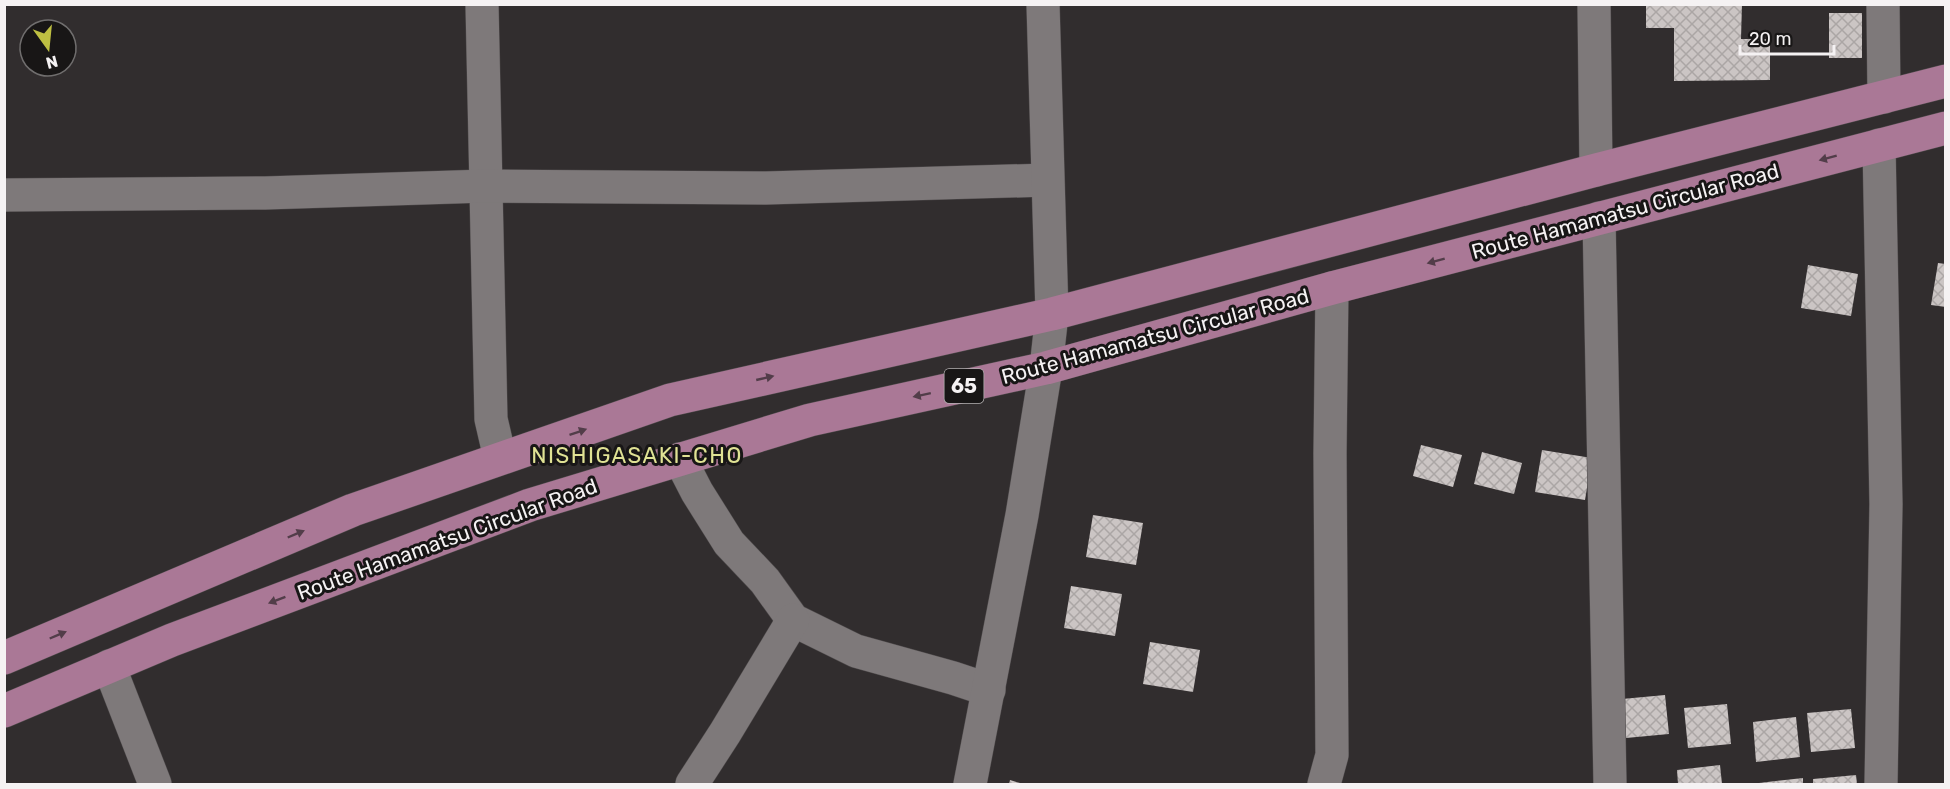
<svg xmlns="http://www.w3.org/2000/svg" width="1950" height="789" viewBox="0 0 1950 789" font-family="Rubik,sans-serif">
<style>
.building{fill:url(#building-cross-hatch)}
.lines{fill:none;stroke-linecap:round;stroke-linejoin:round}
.street-casing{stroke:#4e4a4b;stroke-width:34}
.primary-casing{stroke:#4e4a4b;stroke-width:34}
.street{stroke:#7e797a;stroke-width:33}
.primary{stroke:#aa7896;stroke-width:33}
.oneway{fill:#523d49}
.labels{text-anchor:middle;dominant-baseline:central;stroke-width:6;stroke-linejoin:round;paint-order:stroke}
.shield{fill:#181616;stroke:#b3b0b1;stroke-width:1.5}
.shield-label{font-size:20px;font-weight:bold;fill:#f5f2f3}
.street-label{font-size:21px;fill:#f5f2f3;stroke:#181616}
.neighbourhood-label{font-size:22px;letter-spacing:1.5px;fill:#e0e294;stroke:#181616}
</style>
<defs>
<pattern id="building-cross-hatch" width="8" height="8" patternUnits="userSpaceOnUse" patternTransform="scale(1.5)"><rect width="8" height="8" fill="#cbc5c4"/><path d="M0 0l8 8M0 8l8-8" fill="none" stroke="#aba6a5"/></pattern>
</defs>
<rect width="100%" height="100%" fill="#312d2e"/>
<g class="building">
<polygon points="1646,4 1742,4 1741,39 1770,39 1770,80 1674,81 1674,28 1646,28"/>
<rect x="1829" y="13" width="33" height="45"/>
<polygon points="1938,263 1946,264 1946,307 1931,305"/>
<polygon points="1808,265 1858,274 1851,316 1801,308"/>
<polygon points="1421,445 1462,455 1453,487 1413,476"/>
<polygon points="1542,450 1592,458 1585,500 1535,492"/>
<polygon points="1482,452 1522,463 1514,494 1474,484"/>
<polygon points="1093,515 1143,523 1136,565 1086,557"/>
<polygon points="1071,586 1122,594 1115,636 1064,628"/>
<polygon points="1150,642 1200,650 1193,692 1143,684"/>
<polygon points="1665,695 1669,734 1626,738 1622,699"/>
<polygon points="1727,704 1731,744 1688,748 1684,708"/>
<polygon points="1851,709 1855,748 1811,752 1807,713"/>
<polygon points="1796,717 1800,757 1756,762 1753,722"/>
<polygon points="1720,765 1722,784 1678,784 1677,770"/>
<polygon points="1856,775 1857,784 1813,784 1813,779"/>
<polygon points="1803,778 1803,784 1759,784 1759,783"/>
<polygon points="1010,780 1023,784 1009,784"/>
</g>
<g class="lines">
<defs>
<g id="street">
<polyline points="482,4 491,419 500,458"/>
<polyline points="1594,4 1596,170"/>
<polyline points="1883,4 1884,97"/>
<polyline points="1879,145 1886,504 1881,784"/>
<polyline points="4,195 265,193 486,186 766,188 1047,180"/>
<polyline points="1599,218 1610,784"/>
<polyline points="680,459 697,492 729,543 765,581 793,620 856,651 953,678 989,690"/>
<polyline points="109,666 155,784"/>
<polyline points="692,784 725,733 793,620"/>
<polyline points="970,784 1022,515 1046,368 1052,314 1043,4"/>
<polyline points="1324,784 1332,755 1330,453 1332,288"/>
</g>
<g id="primary">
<polyline points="4,658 353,510 670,400 1052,314 1596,170 1946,81"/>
<polyline points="4,711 172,640 530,505 810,420 1046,368 1332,288 1946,128"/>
</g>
</defs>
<use href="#street" class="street-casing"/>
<use href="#primary" class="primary-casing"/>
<use href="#street" class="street"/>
<use href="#primary" class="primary"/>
</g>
<defs><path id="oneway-solid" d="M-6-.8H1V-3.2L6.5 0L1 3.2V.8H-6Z" transform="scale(1.5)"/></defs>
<g class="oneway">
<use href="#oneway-solid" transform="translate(1828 158) rotate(165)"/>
<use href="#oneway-solid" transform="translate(1436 261) rotate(165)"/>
<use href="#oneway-solid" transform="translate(765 378) rotate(-13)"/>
<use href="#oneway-solid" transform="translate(922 395) rotate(168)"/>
<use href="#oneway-solid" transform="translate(578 432) rotate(-19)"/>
<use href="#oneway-solid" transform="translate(296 534) rotate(-23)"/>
<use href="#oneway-solid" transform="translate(277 600) rotate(159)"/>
<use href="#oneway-solid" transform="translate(58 635) rotate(-23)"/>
</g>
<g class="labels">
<rect class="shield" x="944.5" y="369" width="39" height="34" rx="4.5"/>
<g class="shield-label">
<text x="964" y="386">65</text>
</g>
<g class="street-label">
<text transform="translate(1625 211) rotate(-15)">Route Hamamatsu Circular Road</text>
<text transform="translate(1155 336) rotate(-15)">Route Hamamatsu Circular Road</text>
<text transform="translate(447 539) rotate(-20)">Route Hamamatsu Circular Road</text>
</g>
<g class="neighbourhood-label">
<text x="637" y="455">NISHIGASAKI-CHO</text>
</g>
</g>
<rect width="1950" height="789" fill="none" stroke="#f5f2f3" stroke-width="12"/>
<g transform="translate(48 48) rotate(165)"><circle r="28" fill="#181616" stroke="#706e6e" stroke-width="1.5"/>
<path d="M0-4.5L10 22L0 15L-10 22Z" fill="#bebf42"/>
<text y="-9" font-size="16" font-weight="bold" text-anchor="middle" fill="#f5f2f3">N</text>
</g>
<path d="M1740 45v9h94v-9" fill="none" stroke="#f5f2f3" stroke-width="3"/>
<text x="1749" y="45" font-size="18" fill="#f5f2f3" stroke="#181616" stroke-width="4.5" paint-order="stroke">20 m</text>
</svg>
